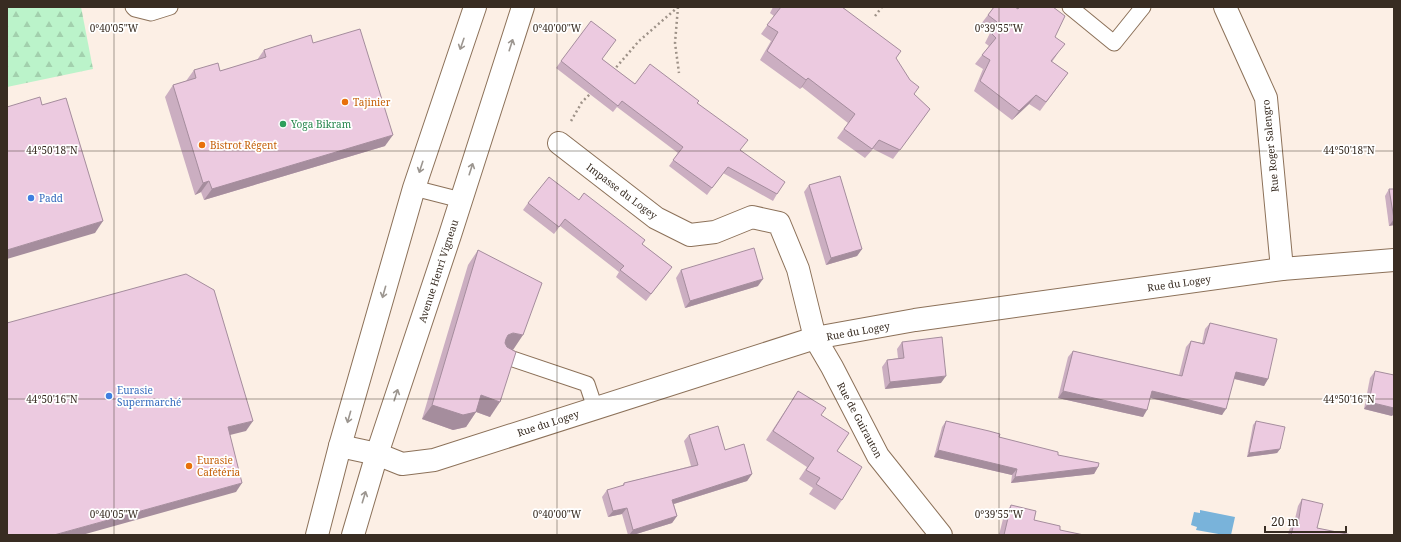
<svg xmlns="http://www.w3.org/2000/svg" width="1401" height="542" viewBox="0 0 1401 542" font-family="'Noto Serif',serif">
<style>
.forest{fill:url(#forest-firs)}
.water{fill:#79b3da}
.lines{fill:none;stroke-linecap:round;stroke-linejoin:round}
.service-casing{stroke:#8c7159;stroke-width:17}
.minor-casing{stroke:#8c7159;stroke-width:24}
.tertiary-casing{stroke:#8c7159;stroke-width:24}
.path{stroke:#9e9288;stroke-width:2.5;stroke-dasharray:2 3;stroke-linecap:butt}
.service{stroke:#fff;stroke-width:15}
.minor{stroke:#fff;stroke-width:22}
.tertiary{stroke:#fff;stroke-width:22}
.wall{fill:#cbaec1}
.shaded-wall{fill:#a58d9d}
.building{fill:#eccae0;stroke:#a58d9d}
.oneway{stroke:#9c9690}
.ticks{fill:none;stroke:#382c22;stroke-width:1;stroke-opacity:0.45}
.food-dot{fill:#e8710a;stroke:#fff;stroke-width:1.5}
.leisure-dot{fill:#2e9e5b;stroke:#fff;stroke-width:1.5}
.shop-dot{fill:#3f7fe0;stroke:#fff;stroke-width:1.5}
.labels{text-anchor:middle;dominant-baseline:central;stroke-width:3.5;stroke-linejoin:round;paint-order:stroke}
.food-label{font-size:10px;fill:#c56008;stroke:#fff;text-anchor:start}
.leisure-label{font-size:10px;fill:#27864d;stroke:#fff;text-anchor:start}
.street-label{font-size:10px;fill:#382c22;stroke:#fff}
.shop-label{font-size:10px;fill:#366cbe;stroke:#fff;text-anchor:start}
.ticks-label{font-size:10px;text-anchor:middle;fill:#382c22;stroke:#fff;stroke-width:3.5;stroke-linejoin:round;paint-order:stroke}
</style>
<defs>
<pattern id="forest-firs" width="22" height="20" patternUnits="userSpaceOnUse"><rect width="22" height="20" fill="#bbf3ca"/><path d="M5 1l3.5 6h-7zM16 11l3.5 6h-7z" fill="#a2d0ad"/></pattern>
</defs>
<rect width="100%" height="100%" fill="#fcefe5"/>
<polygon class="forest" points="7,7 81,7 93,69 7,87"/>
<polygon class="water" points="1200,510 1235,517 1231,535 1224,535 1196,530 1197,527 1191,525 1194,512 1200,513"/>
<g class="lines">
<defs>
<g id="service">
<polyline points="133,7 135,9 151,13 170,7"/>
<polyline points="1070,7 1114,43 1143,7"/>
<polyline points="414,188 461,200"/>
<polyline points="504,356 587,384 595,408"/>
</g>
<g id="minor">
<polyline points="1225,7 1266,98 1282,269"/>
<polyline points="559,143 656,218 690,235 715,232 752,217 779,223 798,269 815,338 832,367 878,456 941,535"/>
<polyline points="340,446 377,454 402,464 434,460 815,338 915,320 1282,269 1394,260"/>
</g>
<g id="tertiary">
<polyline points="317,535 340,446 414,188 475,7"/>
<polyline points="353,535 377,454 450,235 523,7"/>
</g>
</defs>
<use href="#service" class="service-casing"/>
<use href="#minor" class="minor-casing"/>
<use href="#tertiary" class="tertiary-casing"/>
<g class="path">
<polyline points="678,7 675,43 679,73"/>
<polyline points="875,16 882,7"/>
<polyline points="613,71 639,41 678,7"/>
<polyline points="571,121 582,102 591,93"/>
</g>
<use href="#service" class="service"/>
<use href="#minor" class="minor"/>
<use href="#tertiary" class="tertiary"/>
</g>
<g class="wall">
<polygon points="773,7 842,7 896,58 914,94 930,109 893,159 873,149 865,158 837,138 848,123 802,87 800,89 760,60 771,41 761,34 774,16 770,13"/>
<polygon points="994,7 1055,37 1058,53 1052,62 1068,73 1040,111 1029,104 1012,120 974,91 983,69 975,64 989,46 985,43 991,31 981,24"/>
<polygon points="313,43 385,146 204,200 201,192 195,195 165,97 173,85 186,81 194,70 220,71 257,60 264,50"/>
<polygon points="602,59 635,84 697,103 740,150 777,194 773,201 723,173 707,195 669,166 678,153 617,107 613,112 556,68 561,61"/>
<polygon points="809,185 862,249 857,256 826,265 804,192"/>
<polygon points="1389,189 1394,189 1394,225 1389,226 1385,196"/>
<polygon points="579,200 645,240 642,244 672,267 646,301 616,277 619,272 560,226 554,234 523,210 528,203"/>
<polygon points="478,250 513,350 510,349 490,417 476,412 466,427 453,430 422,419 468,265"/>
<polygon points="681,270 758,286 685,308 676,278"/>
<polygon points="1210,323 1268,379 1264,386 1234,379 1222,415 1150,398 1143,417 1058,398 1068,357 1073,351 1179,375 1186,347 1191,341 1202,343 1205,329"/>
<polygon points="902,342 941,383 885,389 882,367 887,360 898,358 897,349"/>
<polygon points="1375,371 1392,416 1364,409 1370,378"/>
<polygon points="798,391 821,415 837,451 842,500 835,510 809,494 813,488 799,479 807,467 766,440"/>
<polygon points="946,421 1058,455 1098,467 1094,474 1011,483 1012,475 934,457 942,427"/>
<polygon points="1256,421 1280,449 1277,453 1247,457 1253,425"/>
<polygon points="689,435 725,450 752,474 747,481 674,504 677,516 672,523 633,535 628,535 622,514 608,517 602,497 607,490 622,486 624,483 691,466 684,441"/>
<polygon points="1302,499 1317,528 1352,535 1288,535 1289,530 1294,523 1298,506"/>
<polygon points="1011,505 1034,520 1060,530 1084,535 999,535 1004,515"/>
</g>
<g class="shaded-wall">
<polygon points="808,78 802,87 800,89 806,80"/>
<polygon points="1036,95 1029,104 1012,120 1019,111"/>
<polygon points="393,135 385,146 204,200 212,189"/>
<polygon points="209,181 201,192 195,195 203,183"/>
<polygon points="1394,219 1394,225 1389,226"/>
<polygon points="103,221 95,233 7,259 7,250"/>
<polygon points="862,249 857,256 826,265 831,258"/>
<polygon points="763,279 758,286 685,308 690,301"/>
<polygon points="513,333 523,335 513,350 503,347 498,349 508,335"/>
<polygon points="1236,372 1268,379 1264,386 1231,378"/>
<polygon points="946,376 941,383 885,389 890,382"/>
<polygon points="1063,391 1147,410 1143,417 1058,398"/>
<polygon points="1152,391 1226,409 1222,415 1147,397"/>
<polygon points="481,395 500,402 490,417 471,410"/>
<polygon points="1369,402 1394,408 1394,414 1392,416 1364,409"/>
<polygon points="432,405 476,412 466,427 453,430 422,419"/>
<polygon points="253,421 246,431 222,437 228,427"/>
<polygon points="1280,449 1277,453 1247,457 1249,453"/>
<polygon points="938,450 1017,469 1012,475 934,457"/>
<polygon points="1098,467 1094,474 1011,483 1015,477"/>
<polygon points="752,474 747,481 667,506 672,500"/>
<polygon points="242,483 236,492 82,535 54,535"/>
<polygon points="627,508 622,514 608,517 613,511"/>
<polygon points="677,516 672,523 633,535 629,535 633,530"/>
</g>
<g class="building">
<polygon points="781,7 842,7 901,51 896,58 910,80 919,87 914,94 930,109 900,150 879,140 872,149 844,129 855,114 808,78 806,80 767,51 778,32 767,25"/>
<polygon points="994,7 1015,7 1018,9 1019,7 1053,7 1065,16 1055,37 1065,44 1051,61 1068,73 1046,102 1036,95 1019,111 980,81 990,60 982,55 996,38 992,34 997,22 988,15"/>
<polygon points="591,21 616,40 602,59 635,84 650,64 699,101 697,103 748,140 740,150 785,182 777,194 728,167 712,188 673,160 683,147 622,101 618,106 561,61"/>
<polygon points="360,29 393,135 212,189 209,181 203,183 173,85 196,78 194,70 218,63 220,71 266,57 264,50 311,35 313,43"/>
<polygon points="40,97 42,105 66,98 103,221 7,250 7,107"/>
<polygon points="840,176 862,249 831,258 809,185"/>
<polygon points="549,177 579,200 584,193 645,240 642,244 672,267 651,294 620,270 624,266 565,219 559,227 528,203"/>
<polygon points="1389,189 1394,189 1394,219"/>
<polygon points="754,248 763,279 690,301 681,270"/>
<polygon points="478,250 542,283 523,335 513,333 508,335 506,339 505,343 507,347 516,352 500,402 481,395 476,412 463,415 432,405"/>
<polygon points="186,274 214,290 253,421 228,427 242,483 54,535 7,535 7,323"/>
<polygon points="1210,323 1277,339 1268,379 1236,372 1226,409 1152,391 1147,410 1063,391 1073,351 1182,376 1191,341 1204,344"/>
<polygon points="942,337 946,376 890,382 887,360 904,358 902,342"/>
<polygon points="1375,371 1394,375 1394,408 1369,402"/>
<polygon points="798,391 826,408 821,415 849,433 837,451 862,467 842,500 816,484 820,478 806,470 814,458 773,431"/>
<polygon points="946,421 989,431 1000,434 999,437 1058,452 1058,455 1099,463 1098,467 1015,477 1017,469 938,450"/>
<polygon points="1256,421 1285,427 1280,449 1249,453"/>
<polygon points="718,426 725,450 744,444 752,474 672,500 677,516 633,530 627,508 613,511 607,490 624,485 624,483 698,465 689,435"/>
<polygon points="1302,499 1323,504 1317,528 1352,535 1291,535 1294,523 1298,524"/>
<polygon points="1011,505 1036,511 1034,520 1060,526 1060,530 1084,535 1004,535"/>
</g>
<defs><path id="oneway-shaft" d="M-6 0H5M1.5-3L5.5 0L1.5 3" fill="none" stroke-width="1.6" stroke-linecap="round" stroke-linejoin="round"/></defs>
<g class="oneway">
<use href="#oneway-shaft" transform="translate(462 44) rotate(109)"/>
<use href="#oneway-shaft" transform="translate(511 45) rotate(-72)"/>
<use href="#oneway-shaft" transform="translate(421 167) rotate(108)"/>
<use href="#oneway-shaft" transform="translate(471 169) rotate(-72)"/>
<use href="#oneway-shaft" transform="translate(384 292) rotate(106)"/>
<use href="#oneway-shaft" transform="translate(396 395) rotate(-72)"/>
<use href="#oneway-shaft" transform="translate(349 417) rotate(106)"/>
<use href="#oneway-shaft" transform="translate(364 497) rotate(-73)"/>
</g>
<path class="ticks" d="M114 7V535M557 7V535M999 7V535M7 151H1394M7 399H1394"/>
<g class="food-dot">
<circle cx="345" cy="102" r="4"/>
<circle cx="202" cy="145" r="4"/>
<circle cx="189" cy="466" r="4"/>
</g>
<circle class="leisure-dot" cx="283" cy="124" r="4"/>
<g class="shop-dot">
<circle cx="31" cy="198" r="4"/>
<circle cx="109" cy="396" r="4"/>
</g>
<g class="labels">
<g class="food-label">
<text x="353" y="102">Tajinier</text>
<text x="210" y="145">Bistrot Régent</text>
<text x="197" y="460">Eurasie<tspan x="197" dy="12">Cafétéria</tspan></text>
</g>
<g class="leisure-label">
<text x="291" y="124">Yoga Bikram</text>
</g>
<g class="street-label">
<text transform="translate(1270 146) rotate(-96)">Rue Roger Salengro</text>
<text transform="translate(622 191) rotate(37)">Impasse du Logey</text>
<text transform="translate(438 271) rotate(-72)">Avenue Henri Vigneau</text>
<text transform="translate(1179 283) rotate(-8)">Rue du Logey</text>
<text transform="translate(858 331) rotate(-10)">Rue du Logey</text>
<text transform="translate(860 420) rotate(62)">Rue de Guirauton</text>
<text transform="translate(548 423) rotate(-18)">Rue du Logey</text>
</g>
<g class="shop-label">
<text x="39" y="198">Padd</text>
<text x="117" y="390">Eurasie<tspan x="117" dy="12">Supermarché</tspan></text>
</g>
</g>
<g class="ticks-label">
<text x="114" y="32">0°40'05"W</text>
<text x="557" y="32">0°40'00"W</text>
<text x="999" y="32">0°39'55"W</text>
<text x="52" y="154">44°50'18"N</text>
<text x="1349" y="154">44°50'18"N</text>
<text x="52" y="403">44°50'16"N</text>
<text x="1349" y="403">44°50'16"N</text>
<text x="114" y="518">0°40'05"W</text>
<text x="557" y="518">0°40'00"W</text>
<text x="999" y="518">0°39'55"W</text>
</g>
<rect width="1401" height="542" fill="none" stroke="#382c22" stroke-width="16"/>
<path d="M1265 526v6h81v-6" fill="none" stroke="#382c22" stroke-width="2"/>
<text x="1271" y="526" font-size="12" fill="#382c22" stroke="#ffffff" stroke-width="3" paint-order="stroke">20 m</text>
</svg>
